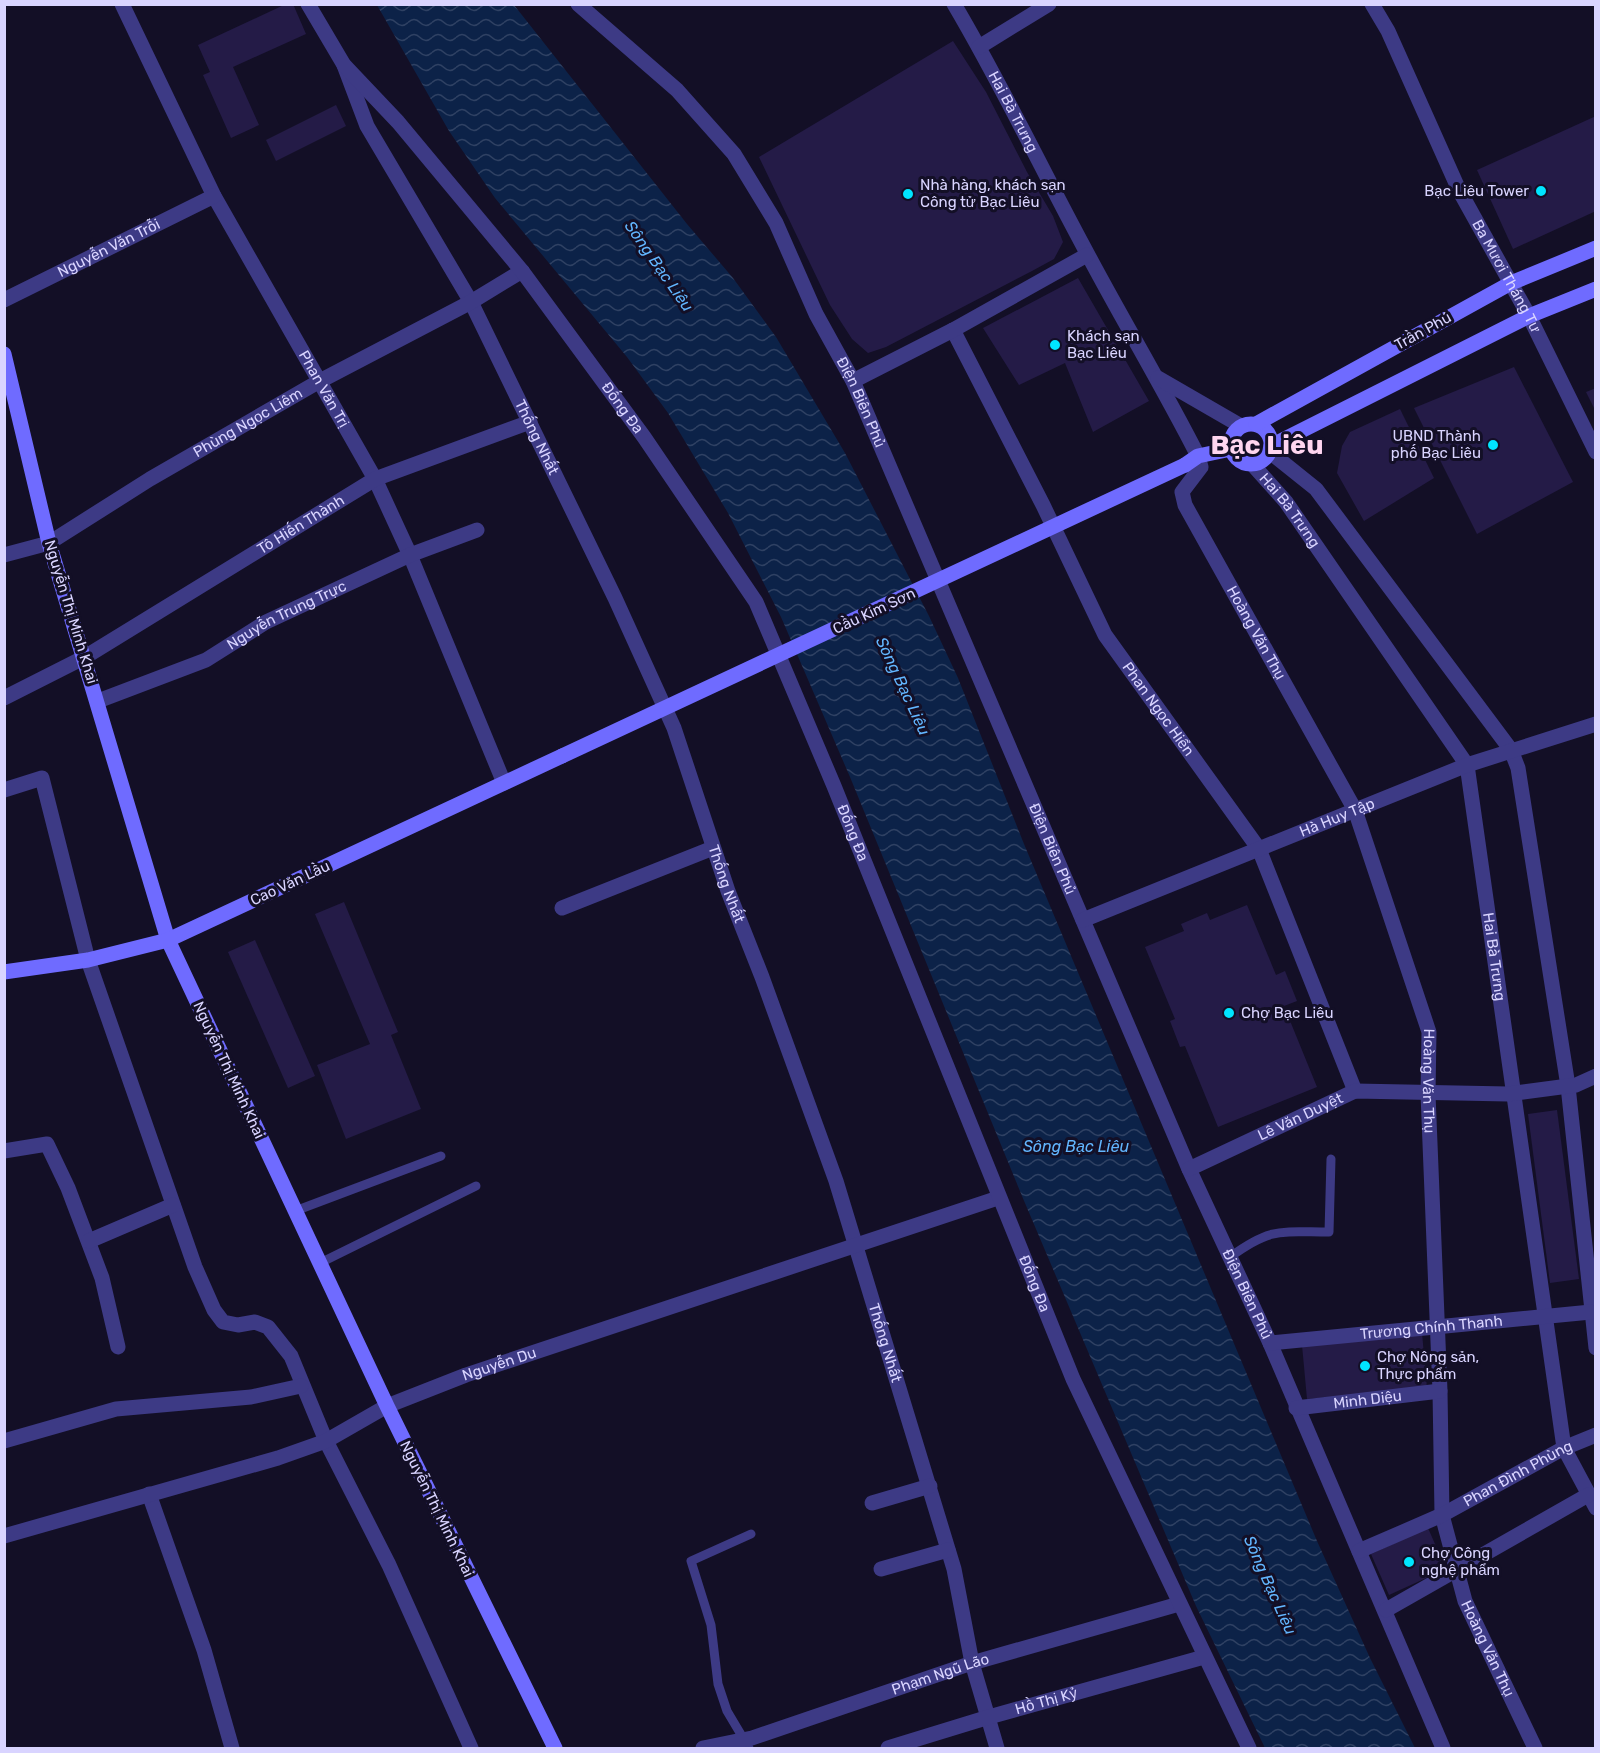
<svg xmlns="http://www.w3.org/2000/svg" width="1600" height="1753" viewBox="0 0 1600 1753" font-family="Rubik,sans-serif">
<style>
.water{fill:url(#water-waves)}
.building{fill:#241b47}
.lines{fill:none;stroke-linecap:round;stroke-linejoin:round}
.service{stroke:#3d3a85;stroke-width:9}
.minor{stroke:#3d3a85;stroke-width:15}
.tertiary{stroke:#3d3a85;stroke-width:15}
.secondary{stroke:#6f6bff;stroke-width:15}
.secondary-bridge{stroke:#6f6bff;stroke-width:15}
.poi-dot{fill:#00e5ff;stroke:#130f26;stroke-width:2}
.labels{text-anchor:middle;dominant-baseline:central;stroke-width:6;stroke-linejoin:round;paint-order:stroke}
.street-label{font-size:15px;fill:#d9d4ff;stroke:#130f26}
.poi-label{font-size:15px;fill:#d9d4ff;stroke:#130f26;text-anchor:start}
.water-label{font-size:16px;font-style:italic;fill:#62b6ff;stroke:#130f26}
.town-label{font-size:27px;font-weight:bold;fill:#ffd6f0;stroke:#130f26}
</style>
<defs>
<pattern id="water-waves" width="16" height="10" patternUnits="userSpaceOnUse" patternTransform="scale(1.5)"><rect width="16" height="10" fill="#0c2248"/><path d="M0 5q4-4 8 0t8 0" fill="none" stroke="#2f4163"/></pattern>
</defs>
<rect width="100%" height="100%" fill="#130f26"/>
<polygon class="water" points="377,5 514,5 687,224 733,278 776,337 845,453 929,616 958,678 1024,844 1317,1541 1370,1658 1415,1748 1265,1748 1196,1606 1022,1196 850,777 781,617 728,513 668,413 627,357 495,198 449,131"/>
<g class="building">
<polygon points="286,4 293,4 306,34 233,67 259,125 231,138 203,75 210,72 198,45"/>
<polygon points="953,41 986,92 1027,172 1053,216 1063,242 1054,259 1032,271 886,347 868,353 852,339 830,305 759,157"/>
<polygon points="336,105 346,126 276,161 266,140"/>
<polygon points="1596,116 1596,211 1513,249 1477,170"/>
<polygon points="1078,278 1149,401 1093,432 1065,363 1019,385 983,328"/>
<polygon points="1514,367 1573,482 1477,534 1414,408"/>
<polygon points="1596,388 1596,412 1586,392"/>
<polygon points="1400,409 1434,478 1364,521 1337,473 1342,446 1350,432"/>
<polygon points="344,902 398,1032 391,1035 421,1109 346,1139 317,1065 370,1044 315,914"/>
<polygon points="1247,905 1276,975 1285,971 1297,1001 1284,1006 1317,1087 1218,1127 1185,1046 1180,1047 1170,1021 1175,1019 1145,947 1184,931 1181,924 1207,913 1210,920"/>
<polygon points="255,940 315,1076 288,1088 228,952"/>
<polygon points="1557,1110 1579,1279 1550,1283 1528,1114"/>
<polygon points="1422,1333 1427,1388 1307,1399 1302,1345"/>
<polygon points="1428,1528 1446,1569 1389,1595 1371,1554"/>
</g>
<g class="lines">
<g class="service">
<polyline points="295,1211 441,1156"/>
<path d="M1230 1257C1271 1227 1280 1232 1329 1232L1331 1159"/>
<polyline points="320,1263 476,1186"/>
<polyline points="749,1748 727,1711 718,1684 711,1625 691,1561 751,1534"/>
</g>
<g class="minor">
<path id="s1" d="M122 4 214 196 375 479 410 555 504 783"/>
<path id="s2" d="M578 4 677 90 734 154 776 223 816 314 853 381 1189 1169 1270 1343 1443 1748"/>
<path id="s3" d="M954 4C1002 85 1042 170 1087 253 1123 321 1163 387 1198 456L1201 467 1182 492 1185 505 1355 810 1429 1032 1428 1094 1440 1391 1442 1515 1465 1601 1535 1748"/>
<path id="s4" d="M1372 4 1388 31 1459 190 1529 316 1596 452"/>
<polyline points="979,47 1049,4"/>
<path id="s5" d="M344 65 367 126 471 302 615 598 674 728 728 891 762 977 836 1181 954 1569 972 1663 997 1748"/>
<path id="s6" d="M4 300 214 196"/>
<path id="s7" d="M953 330 1043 505 1105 635 1259 849 1355 1091"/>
<polyline points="1158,378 1241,426"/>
<polyline points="853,381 953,330 1087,255"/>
<polyline points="1270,452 1316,489 1511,750 1518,768 1568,1086 1596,1348"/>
<path id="s8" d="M1252 464 1286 502 1467 765 1564 1448 1596 1508"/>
<path id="s9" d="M4 555 49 543 150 479 318 382 471 302 522 271"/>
<path id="s10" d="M4 698 85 657 375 479 530 422"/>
<path id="s11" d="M98 701 206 660 266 622 410 555 477 530"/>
<polyline points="4,790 42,778 88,960 195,1267 214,1310 223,1322 238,1325 255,1322 268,1327 291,1356 326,1441 389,1565 471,1748"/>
<polyline points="562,908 713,848"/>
<path id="s12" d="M1083 920 1467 765 1596 724"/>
<polyline points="4,1151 47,1144 68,1188 102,1278 118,1347"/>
<path id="s13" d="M1189 1169 1355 1091 1508 1094 1576 1085 1596 1076"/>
<polyline points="89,1241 173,1205"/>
<path id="s14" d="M1270 1343 1591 1312"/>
<path id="s15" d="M1296 1408 1440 1391"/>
<polyline points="4,1441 116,1409 251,1397 301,1386"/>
<polyline points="149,1494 204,1650 232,1748"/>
<polyline points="872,1503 930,1486"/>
<path id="s16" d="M4 1536 278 1458 326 1441 387 1406 466 1375 998 1198"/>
<path id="s17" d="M1359 1551 1442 1515 1564 1448 1596 1435"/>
<polyline points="881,1569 948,1550"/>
<polyline points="1386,1610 1588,1495"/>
<path id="s18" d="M703 1748 752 1738 972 1663 1179 1604"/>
<path id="s19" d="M888 1748 989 1717 1204 1657"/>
</g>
<path class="tertiary" id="s20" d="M308 4 344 65 398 122 522 271 644 437 756 602 834 786 1073 1379 1249 1748"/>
<g class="secondary">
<polyline points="4,354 49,543 168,940 387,1406 555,1748"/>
<circle cx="1251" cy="444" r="20"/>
<polyline points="1256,424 1511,283 1596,248"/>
<polyline points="1271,446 1529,316 1596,289"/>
<polyline points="1185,465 1198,456 1231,449"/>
<polyline points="4,972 88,960 168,940 562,756"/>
</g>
<polyline class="secondary-bridge" points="562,756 1185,465"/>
</g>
<g class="poi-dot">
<circle cx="1541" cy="191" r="6"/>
<circle cx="908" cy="194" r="6"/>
<circle cx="1055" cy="345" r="6"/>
<circle cx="1493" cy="445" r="6"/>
<circle cx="1229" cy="1013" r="6"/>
<circle cx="1365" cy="1366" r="6"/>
<circle cx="1409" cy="1562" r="6"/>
</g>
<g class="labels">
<g class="street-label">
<text stroke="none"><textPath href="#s3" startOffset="123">Hai Bà Trưng</textPath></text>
<text stroke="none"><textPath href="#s6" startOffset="117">Nguyễn Văn Trỗi</textPath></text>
<text stroke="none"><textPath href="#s4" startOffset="304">Ba Mươi Tháng Tư</textPath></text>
<text transform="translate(1423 331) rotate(-29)">Trần Phú</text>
<text stroke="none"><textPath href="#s1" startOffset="435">Phan Văn Trị</textPath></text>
<text stroke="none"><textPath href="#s2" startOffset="496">Điện Biên Phủ</textPath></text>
<text stroke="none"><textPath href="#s20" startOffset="513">Đống Đa</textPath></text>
<text stroke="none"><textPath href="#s9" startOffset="279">Phùng Ngọc Liêm</textPath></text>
<text stroke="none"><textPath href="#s5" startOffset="420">Thống Nhất</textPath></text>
<text stroke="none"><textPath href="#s8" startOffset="60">Hai Bà Trưng</textPath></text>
<text stroke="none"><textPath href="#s10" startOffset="344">Tô Hiến Thành</textPath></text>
<text transform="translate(874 611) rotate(-25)">Cầu Kim Sơn</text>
<text transform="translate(71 612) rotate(73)">Nguyễn Thị Minh Khai</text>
<text stroke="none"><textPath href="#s11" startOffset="208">Nguyễn Trung Trực</textPath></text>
<text stroke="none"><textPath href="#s3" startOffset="716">Hoàng Văn Thụ</textPath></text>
<text stroke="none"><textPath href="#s7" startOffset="432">Phan Ngọc Hiển</textPath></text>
<text stroke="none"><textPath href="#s12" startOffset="274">Hà Huy Tập</textPath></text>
<text stroke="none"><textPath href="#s20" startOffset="999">Đống Đa</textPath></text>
<text stroke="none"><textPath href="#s2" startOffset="982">Điện Biên Phủ</textPath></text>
<text transform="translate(290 883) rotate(-25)">Cao Văn Lầu</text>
<text stroke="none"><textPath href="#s5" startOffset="906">Thống Nhất</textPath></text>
<text stroke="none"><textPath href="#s8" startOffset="564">Hai Bà Trưng</textPath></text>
<text transform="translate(229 1070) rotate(65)">Nguyễn Thị Minh Khai</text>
<text stroke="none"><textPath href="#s3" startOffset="1202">Hoàng Văn Thụ</textPath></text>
<text stroke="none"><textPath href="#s13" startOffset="123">Lê Văn Duyệt</textPath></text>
<text stroke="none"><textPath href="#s20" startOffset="1485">Đống Đa</textPath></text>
<text stroke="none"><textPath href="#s2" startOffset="1468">Điện Biên Phủ</textPath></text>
<text stroke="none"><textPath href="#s14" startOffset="162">Trương Chính Thanh</textPath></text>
<text stroke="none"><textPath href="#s5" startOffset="1392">Thống Nhất</textPath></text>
<text stroke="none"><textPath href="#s16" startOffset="526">Nguyễn Du</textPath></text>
<text stroke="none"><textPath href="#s15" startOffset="72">Minh Diệu</textPath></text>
<text stroke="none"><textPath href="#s17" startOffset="177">Phan Đình Phùng</textPath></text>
<text transform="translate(437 1509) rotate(64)">Nguyễn Thị Minh Khai</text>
<text stroke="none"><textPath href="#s3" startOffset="1778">Hoàng Văn Thụ</textPath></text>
<text stroke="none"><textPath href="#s18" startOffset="249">Phạm Ngũ Lão</textPath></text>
<text stroke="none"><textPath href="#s19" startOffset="165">Hồ Thị Kỷ</textPath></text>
</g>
<g class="poi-label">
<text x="920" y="185">Nhà hàng, khách sạn<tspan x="920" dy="17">Công tử Bạc Liêu</tspan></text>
<text x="1529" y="191" text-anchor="end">Bạc Liêu Tower</text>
<text x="1067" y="336">Khách sạn<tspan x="1067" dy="17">Bạc Liêu</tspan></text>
<text x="1481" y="436" text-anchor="end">UBND Thành<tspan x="1481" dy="17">phố Bạc Liêu</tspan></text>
<text x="1241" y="1013">Chợ Bạc Liêu</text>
<text x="1377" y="1357">Chợ Nông sản,<tspan x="1377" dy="17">Thực phẩm</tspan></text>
<text x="1421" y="1553">Chợ Công<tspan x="1421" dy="17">nghệ phẩm</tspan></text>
</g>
<g class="water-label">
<text transform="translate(659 266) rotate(55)">Sông Bạc Liêu</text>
<text transform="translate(903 686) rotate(65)">Sông Bạc Liêu</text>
<text x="1076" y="1146">Sông Bạc Liêu</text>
<text transform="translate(1270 1585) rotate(66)">Sông Bạc Liêu</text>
</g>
<g class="town-label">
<text x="1267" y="445">Bạc Liêu</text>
</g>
</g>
<rect width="1600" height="1753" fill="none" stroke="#d9d4ff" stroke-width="12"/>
</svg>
